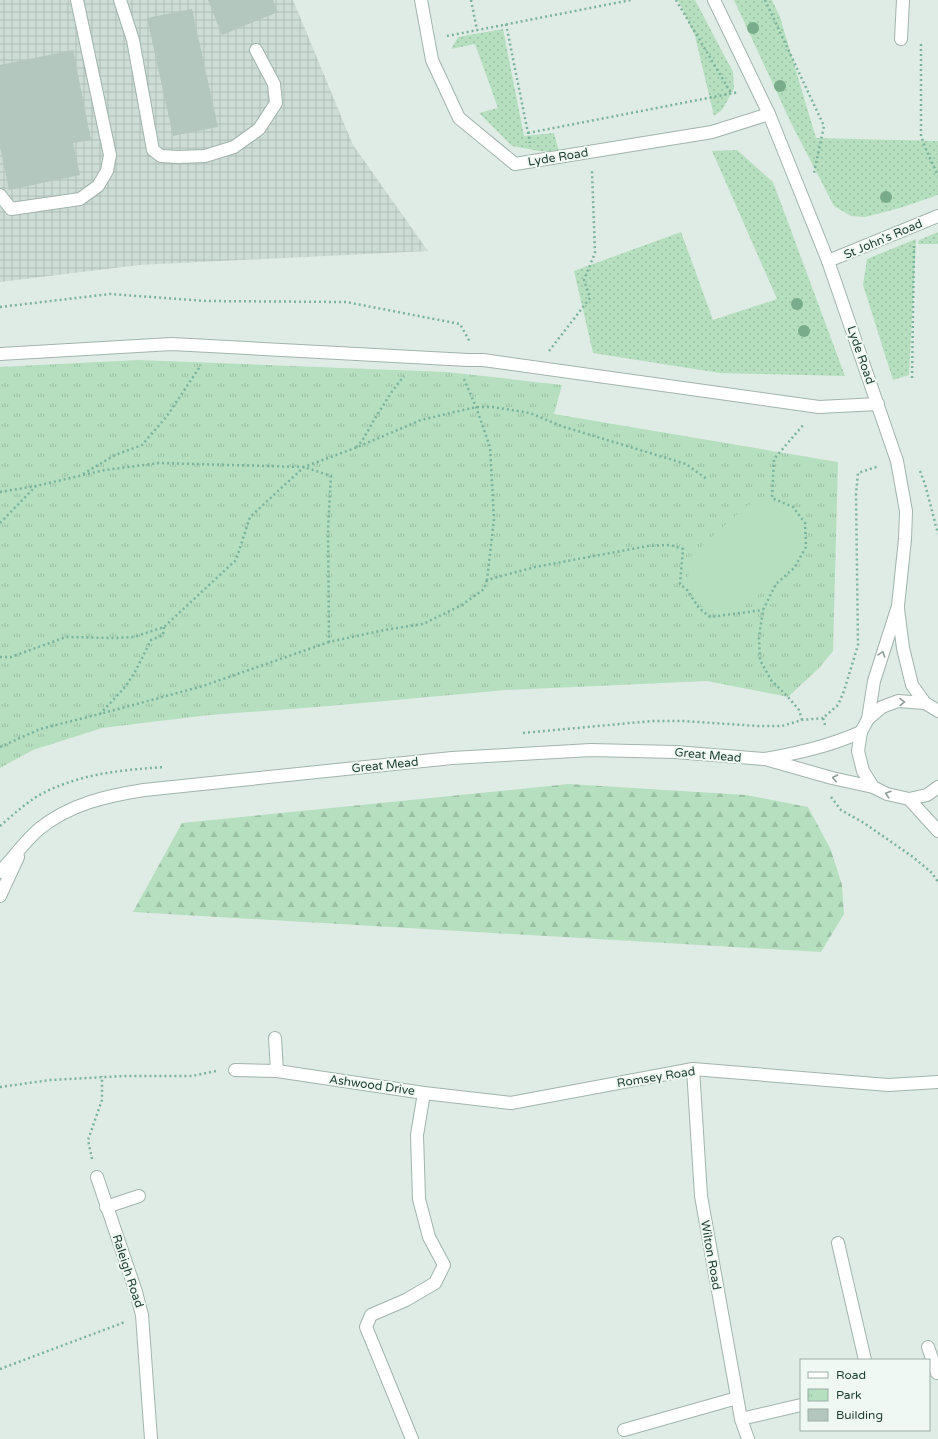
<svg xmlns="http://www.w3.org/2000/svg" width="938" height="1439" viewBox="0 0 938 1439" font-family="'Varela Round',sans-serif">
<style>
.industrial{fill:url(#industrial-grid)}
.grass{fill:url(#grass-dots)}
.forest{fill:url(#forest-firs)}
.park{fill:url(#park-tufts)}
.pitch{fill:#b5dfbe}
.building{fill:#b4c7be}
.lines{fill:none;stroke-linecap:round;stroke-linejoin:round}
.minor-casing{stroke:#a1b4ac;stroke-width:14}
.path{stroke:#7cb39d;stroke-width:2.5;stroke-dasharray:2 3;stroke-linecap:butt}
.minor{stroke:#fff;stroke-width:12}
.tree{fill:#79ac8a}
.oneway{stroke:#8e9e99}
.labels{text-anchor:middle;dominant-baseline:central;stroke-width:4;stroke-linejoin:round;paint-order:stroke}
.street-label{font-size:12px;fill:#1e3d33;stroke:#f0f8f3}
</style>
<defs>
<pattern id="industrial-grid" width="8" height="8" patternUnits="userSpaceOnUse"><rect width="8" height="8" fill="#cddcd4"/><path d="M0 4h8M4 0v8" fill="none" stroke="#b0beb6"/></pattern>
<pattern id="grass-dots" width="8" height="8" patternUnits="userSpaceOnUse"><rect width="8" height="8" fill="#b5dfbe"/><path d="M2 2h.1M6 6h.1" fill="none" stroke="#9bc0a4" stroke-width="1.8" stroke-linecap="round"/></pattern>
<pattern id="forest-firs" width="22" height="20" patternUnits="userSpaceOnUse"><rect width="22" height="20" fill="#b5dfbe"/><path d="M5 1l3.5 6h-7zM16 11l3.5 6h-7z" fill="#9bc0a4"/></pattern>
<pattern id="park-tufts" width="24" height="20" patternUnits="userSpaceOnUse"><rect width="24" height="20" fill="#b5dfbe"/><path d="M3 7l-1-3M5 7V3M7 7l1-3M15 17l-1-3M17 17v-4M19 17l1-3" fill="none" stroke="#9bc0a4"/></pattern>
</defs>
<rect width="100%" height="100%" fill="#dfece5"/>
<polygon class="industrial" points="0,0 293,0 353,145 428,251 139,265 0,282"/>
<g class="grass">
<polygon points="678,0 695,0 733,72 734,89 722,110 714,116 695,36"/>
<polygon points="734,0 772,0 780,17 816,138 938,141 938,195 900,208 865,217 851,216 834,206 791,123"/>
<polygon points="503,29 524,136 554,133 559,152 539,151 512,146 479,113 498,108 475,44 451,49 458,37"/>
<polygon points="737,150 773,182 845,376 720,373 593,353 574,271 681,232 713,320 777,299 712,151"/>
<polygon points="938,232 938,244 918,244 919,240"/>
<polygon points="916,239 909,375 893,380 863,285 867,259"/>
</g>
<polygon class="forest" points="569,784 746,795 808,807 831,850 842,885 844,914 821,952 133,912 182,823"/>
<polygon class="park" points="138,360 447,372 562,385 554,414 838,462 833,651 819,668 788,697 707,681 506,690 329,706 209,715 102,728 33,750 0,768 0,367"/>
<polygon class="pitch" points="772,498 793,507 805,523 806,547 794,568 776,584 730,613 712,613 695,600 688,577 691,556 746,506"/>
<g class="building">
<polygon points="208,0 273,0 278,12 222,35"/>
<polygon points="192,9 218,127 173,136 147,18"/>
<polygon points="73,50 91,140 73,143 80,175 9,190 0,147 0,65"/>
</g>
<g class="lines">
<defs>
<g id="minor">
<polyline points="120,0 133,40 153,150 161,156 178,157 205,156 234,147 259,129 276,103 274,84 256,50"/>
<polyline points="421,0 432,60 459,118 515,164 712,132 769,114"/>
<polyline points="714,0 769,114 828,261 897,461 906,511 905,539 898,606 874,681 868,719"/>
<polyline points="901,39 903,0"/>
<polyline points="0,195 11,209 80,199 98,186 107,171 110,155 77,0"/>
<polyline points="828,261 938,216"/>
<polyline points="0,354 172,344 468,360 483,360 819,407 878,404"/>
<polyline points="898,609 903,648 912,685 925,703"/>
<polyline points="938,711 925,703 898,701 882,707 868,719 861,732 858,751 863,771 873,787 887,794 909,799 927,795 938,787"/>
<path d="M861 732C830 746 798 753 765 759L832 778 873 787"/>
<polyline points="909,799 938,831"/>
<path d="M0 872C13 858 25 841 39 829 70 804 106 796 144 790L452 758 591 750 675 752 765 759"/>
<polyline points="0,896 18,857"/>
<polyline points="275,1038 277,1071"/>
<polyline points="693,1069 701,1196 741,1419 748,1439"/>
<polyline points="235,1070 277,1071 424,1093 417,1135 419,1199 429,1237 444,1265 435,1283 406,1300 371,1315 366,1327 412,1439"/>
<polyline points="424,1093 511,1103 693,1069 888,1085 938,1082"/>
<polyline points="97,1177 136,1292 142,1315 151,1439"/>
<polyline points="106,1207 139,1196"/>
<polyline points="838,1243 865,1360"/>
<polyline points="928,1347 937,1373"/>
<polyline points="741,1419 801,1405"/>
<polyline points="624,1430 737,1398"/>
</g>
</defs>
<use href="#minor" class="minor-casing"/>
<g class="path">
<polyline points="471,0 477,30"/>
<polyline points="676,0 731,93"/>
<polyline points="765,0 824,126 814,173"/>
<polyline points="506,24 530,143"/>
<polyline points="447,36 631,0"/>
<polyline points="921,44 921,136 925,147 938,176"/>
<polyline points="528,133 739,92"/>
<polyline points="0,307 110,294 206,301 346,302 460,324 470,342"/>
<polyline points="549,351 590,298 584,280 595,253 592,171"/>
<polyline points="912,378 914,246"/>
<polyline points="464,379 476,407 490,447 494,519 487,580 535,567 648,546 670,545 683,549 680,584 687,590 699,608 710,617 763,610"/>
<polyline points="356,447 362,441 377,415 393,390 404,376"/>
<polyline points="920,471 925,484 938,534"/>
<polyline points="83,474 115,455 142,445 167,416 201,365"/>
<polyline points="0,492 36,486"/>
<polyline points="0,523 36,486 105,470 159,463 304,467 331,476 328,529 329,642 384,630 423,624 462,605 484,589 487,580"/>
<polyline points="164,627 163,635 151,640 136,670 126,686 100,714 203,686 329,642"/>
<polyline points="0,657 11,657 66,637 114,638 134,637 164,627 236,560 250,517 304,467 355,448 421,420 476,407 493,407 530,413 561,426 686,464 708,480"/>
<polyline points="802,720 799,710 788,697 771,680 760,660 759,637 763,610 776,584 794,568 806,547 805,523 793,507 772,498 774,459 804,424"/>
<polyline points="825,725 823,718 838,705 844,691 858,645 856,494 858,473 879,466"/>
<polyline points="523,733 652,721 683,721 758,726 782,726 802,720 823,718"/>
<polyline points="0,747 40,729 100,714"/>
<polyline points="831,797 841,810 864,823 913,857 932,873 938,882"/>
<path d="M0 826C15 813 30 799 47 791 86 773 122 770 164 767"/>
<polyline points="0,1087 50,1080 125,1076 192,1076 216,1071"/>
<polyline points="92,1159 88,1140 102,1100 102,1076"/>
<polyline points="0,1369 125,1322"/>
</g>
<use href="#minor" class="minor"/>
</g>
<g class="tree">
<circle cx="753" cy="28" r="6"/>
<circle cx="780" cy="86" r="6"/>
<circle cx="886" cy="197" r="6"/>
<circle cx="797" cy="304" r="6"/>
<circle cx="804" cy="331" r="6"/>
</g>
<defs><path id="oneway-chevron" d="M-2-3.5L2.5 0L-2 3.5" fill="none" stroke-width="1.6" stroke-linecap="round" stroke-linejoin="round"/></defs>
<g class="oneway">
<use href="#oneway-chevron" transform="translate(882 654) rotate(-72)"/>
<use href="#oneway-chevron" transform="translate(902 702) rotate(-1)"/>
<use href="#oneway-chevron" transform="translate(835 778) rotate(-167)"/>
<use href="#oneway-chevron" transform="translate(888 794) rotate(-162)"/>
</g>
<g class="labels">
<g class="street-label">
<text transform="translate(558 157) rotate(-9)">Lyde Road</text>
<text transform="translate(883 239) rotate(-23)">St John's Road</text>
<text transform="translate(861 355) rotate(71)">Lyde Road</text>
<text transform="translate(708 755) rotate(5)">Great Mead</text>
<text transform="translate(385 765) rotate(-6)">Great Mead</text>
<text transform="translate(656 1077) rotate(-9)">Romsey Road</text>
<text transform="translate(372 1085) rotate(8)">Ashwood Drive</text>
<text transform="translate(711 1255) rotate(80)">Wilton Road</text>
<text transform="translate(128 1271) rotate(72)">Raleigh Road</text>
</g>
</g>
<rect x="800" y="1359" width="130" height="72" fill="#f0f8f3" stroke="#9cada6"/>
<rect x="808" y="1372" width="20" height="6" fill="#ffffff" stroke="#9cada6"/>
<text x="836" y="1379" font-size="12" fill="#1e3d33">Road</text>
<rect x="808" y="1389" width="20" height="12" fill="url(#park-tufts)" stroke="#9cada6"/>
<text x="836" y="1399" font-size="12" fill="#1e3d33">Park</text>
<rect x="808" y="1409" width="20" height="12" fill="#b4c7be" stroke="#9cada6"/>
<text x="836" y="1419" font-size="12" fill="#1e3d33">Building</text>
</svg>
